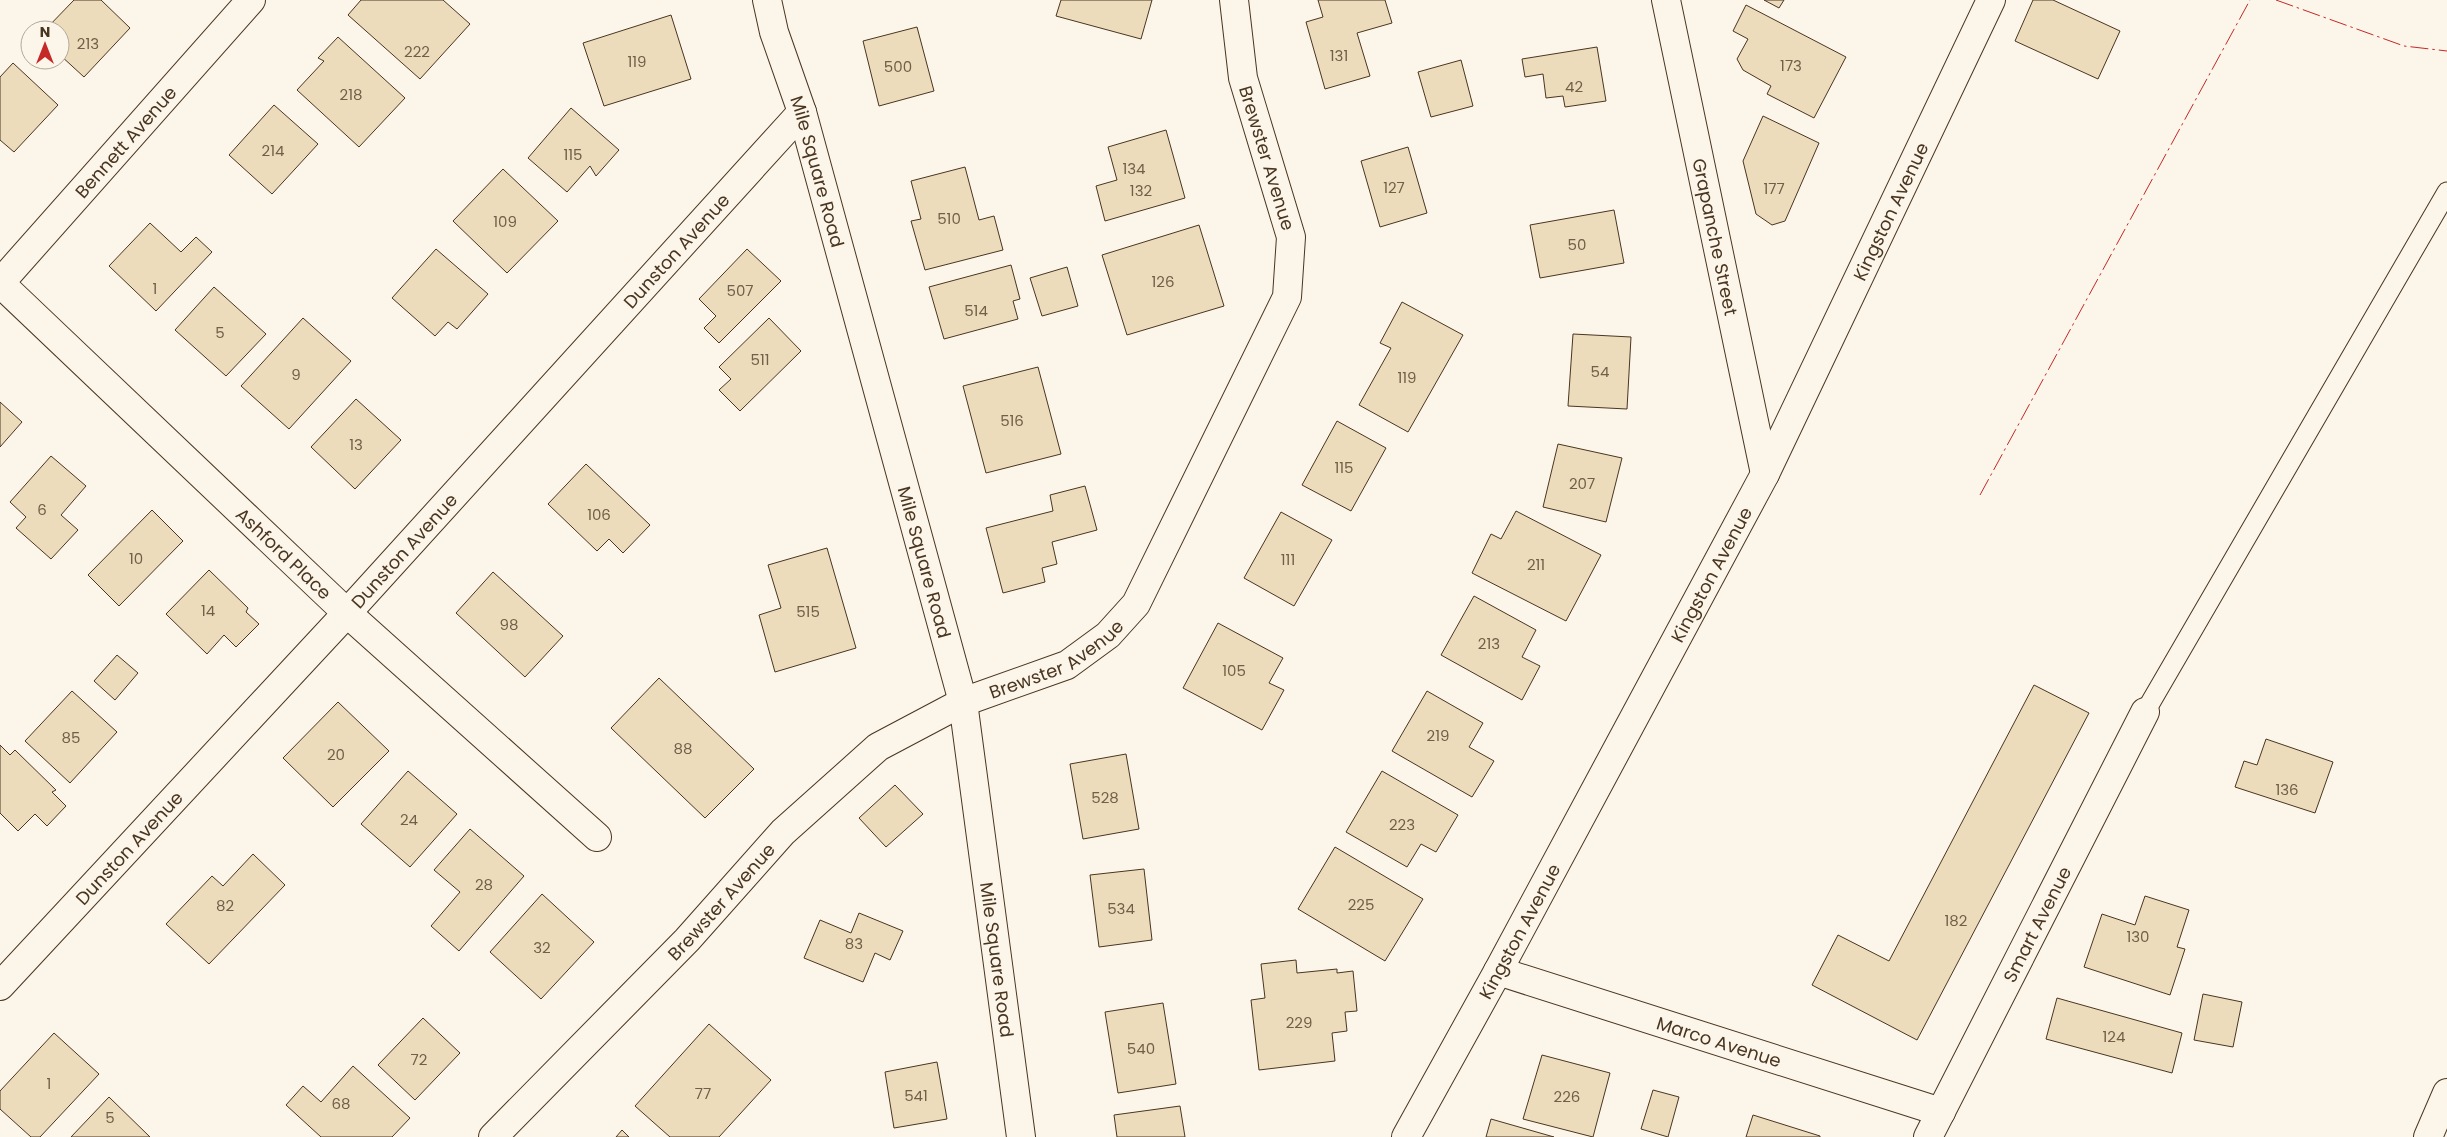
<svg xmlns="http://www.w3.org/2000/svg" width="2447" height="1137" viewBox="0 0 2447 1137" font-family="Poppins,sans-serif">
<style>
.building{fill:#ecdcbc;stroke:#4a3520}
.lines{fill:none;stroke-linecap:round;stroke-linejoin:round}
.service-casing{stroke:#4a3520;stroke-width:21}
.minor-casing{stroke:#4a3520;stroke-width:30}
.tertiary-casing{stroke:#4a3520;stroke-width:30}
.service{stroke:#fbf6e9;stroke-width:19}
.minor{stroke:#fbf6e9;stroke-width:28}
.tertiary{stroke:#fbf6e9;stroke-width:28}
.power{stroke:#c62828;stroke-width:1;stroke-dasharray:18 4 2.5 4;stroke-linecap:butt}
.labels{text-anchor:middle;dominant-baseline:central;stroke-width:4;stroke-linejoin:round;paint-order:stroke}
.number-label{font-size:15px;fill:#725f47}
.street-label{font-size:18px;fill:#4a3520;stroke:#fbf6e9}
</style>
<rect width="100%" height="100%" fill="#fbf6e9"/>
<g class="building">
<polygon points="74,0 101,0 130,28 84,77 60,55 60,30 45,30"/>
<polygon points="361,0 443,0 470,24 420,79 348,15"/>
<polygon points="1061,0 1152,0 1141,39 1056,16"/>
<polygon points="1318,0 1385,0 1392,23 1357,33 1370,76 1325,89 1306,22 1323,17"/>
<polygon points="1764,0 1784,0 1779,8"/>
<polygon points="2033,0 2053,0 2120,31 2098,79 2015,41"/>
<polygon points="1746,5 1846,57 1814,118 1767,94 1771,86 1743,70 1737,59 1748,39 1733,31"/>
<polygon points="671,15 691,79 604,106 583,43"/>
<polygon points="917,27 934,91 879,106 863,41"/>
<polygon points="338,37 405,98 359,147 297,90 324,61 318,58"/>
<polygon points="1597,47 1606,101 1565,107 1563,96 1546,98 1543,74 1525,77 1522,59"/>
<polygon points="1461,60 1473,106 1431,117 1418,72"/>
<polygon points="13,63 58,105 14,152 0,140 0,77"/>
<polygon points="274,105 318,144 272,194 229,155"/>
<polygon points="571,108 619,150 596,176 590,166 567,192 528,158"/>
<polygon points="1763,116 1819,143 1785,221 1772,225 1756,214 1743,161"/>
<polygon points="1166,130 1185,198 1105,221 1096,186 1117,180 1108,147"/>
<polygon points="1408,147 1427,213 1380,227 1361,161"/>
<polygon points="965,167 979,220 994,216 1003,250 925,270 911,221 921,219 911,181"/>
<polygon points="503,169 558,221 507,273 453,221"/>
<polygon points="1614,210 1624,263 1540,278 1530,225"/>
<polygon points="150,223 181,252 196,237 212,252 156,311 109,266"/>
<polygon points="1199,225 1224,306 1127,335 1102,255"/>
<polygon points="436,249 488,294 457,329 448,322 435,336 392,298"/>
<polygon points="747,249 781,281 719,343 704,328 716,316 699,299"/>
<polygon points="1011,265 1020,299 1013,301 1018,319 944,339 929,287"/>
<polygon points="1067,267 1078,306 1042,316 1030,278"/>
<polygon points="214,287 266,334 226,376 175,330"/>
<polygon points="1402,302 1463,335 1408,432 1359,405 1391,348 1380,343"/>
<polygon points="303,318 351,361 289,429 241,386"/>
<polygon points="769,318 801,351 740,411 719,390 731,379 719,367"/>
<polygon points="1573,334 1631,337 1627,409 1568,406"/>
<polygon points="1038,367 1061,454 986,473 963,386"/>
<polygon points="356,399 401,440 355,489 311,447"/>
<polygon points="0,402 22,422 0,447"/>
<polygon points="1337,421 1386,448 1351,511 1302,485"/>
<polygon points="1558,444 1622,458 1606,522 1543,507"/>
<polygon points="51,456 86,486 61,515 78,530 51,559 16,528 26,517 10,502"/>
<polygon points="586,464 650,525 623,553 609,539 597,551 548,504"/>
<polygon points="1085,486 1097,530 1052,542 1057,564 1042,568 1045,582 1003,593 986,528 1053,511 1050,495"/>
<polygon points="152,510 183,541 119,606 88,575"/>
<polygon points="1516,511 1601,555 1566,621 1472,573 1491,534 1501,539"/>
<polygon points="1281,512 1332,540 1294,606 1244,578"/>
<polygon points="827,548 856,648 775,672 759,615 781,608 768,565"/>
<polygon points="209,570 248,608 246,612 259,624 236,647 224,635 207,654 166,614"/>
<polygon points="493,572 563,636 525,677 456,613"/>
<polygon points="1474,596 1536,630 1522,657 1540,666 1522,700 1441,655"/>
<polygon points="1218,623 1283,658 1269,683 1284,690 1262,730 1183,688"/>
<polygon points="117,655 138,673 115,700 94,681"/>
<polygon points="659,678 754,769 705,818 611,728"/>
<polygon points="2034,685 2089,713 1917,1040 1812,985 1838,935 1889,961"/>
<polygon points="72,691 117,732 70,783 25,741"/>
<polygon points="1427,691 1483,723 1469,747 1494,761 1472,797 1392,751"/>
<polygon points="338,702 389,751 333,807 283,758"/>
<polygon points="2266,739 2333,762 2315,813 2235,787 2244,761 2257,765"/>
<polygon points="0,745 10,755 15,750 56,790 52,792 66,806 47,826 35,814 18,831 0,813"/>
<polygon points="1126,754 1139,829 1083,839 1070,764"/>
<polygon points="408,771 457,814 410,867 361,824"/>
<polygon points="1382,771 1458,815 1436,852 1421,844 1407,867 1346,832"/>
<polygon points="895,785 923,814 886,847 859,818"/>
<polygon points="470,829 524,876 459,951 431,926 460,892 434,870"/>
<polygon points="1335,847 1423,899 1385,961 1298,909"/>
<polygon points="253,854 285,885 209,964 166,924 212,876 223,886"/>
<polygon points="1144,869 1152,940 1099,947 1090,875"/>
<polygon points="542,894 594,942 541,999 490,952"/>
<polygon points="2145,896 2189,910 2177,947 2185,949 2170,995 2084,967 2102,914 2135,925"/>
<polygon points="859,913 903,931 890,960 875,953 863,982 804,958 820,920 851,933"/>
<polygon points="1296,960 1297,973 1337,969 1337,973 1353,971 1357,1011 1345,1012 1347,1031 1332,1033 1335,1061 1259,1070 1251,1000 1265,998 1261,964"/>
<polygon points="2203,994 2242,1002 2233,1047 2194,1040"/>
<polygon points="2057,998 2182,1033 2172,1073 2046,1039"/>
<polygon points="1163,1003 1176,1084 1118,1093 1105,1012"/>
<polygon points="423,1018 460,1053 415,1100 378,1065"/>
<polygon points="709,1024 771,1080 719,1137 670,1137 635,1106"/>
<polygon points="54,1033 99,1074 40,1137 31,1137 0,1109 0,1091"/>
<polygon points="1542,1055 1610,1073 1593,1137 1523,1119"/>
<polygon points="937,1062 947,1119 894,1128 885,1072"/>
<polygon points="353,1066 410,1118 392,1137 321,1137 286,1105 303,1086 321,1102"/>
<polygon points="1653,1090 1679,1097 1668,1137 1641,1129"/>
<polygon points="109,1097 150,1137 71,1137"/>
<polygon points="1180,1106 1185,1137 1117,1137 1114,1115"/>
<polygon points="1753,1115 1820,1136 1820,1137 1746,1137"/>
<polygon points="1491,1119 1554,1137 1486,1137"/>
<polygon points="622,1130 629,1137 616,1137"/>
</g>
<g class="lines">
<defs>
<polyline id="service" points="2145,712 2447,192"/>
<g id="minor">
<path id="s1" d="M1666 0 1765 474"/>
<path id="s2" d="M0 283 347 613 597 837"/>
<path id="s3" d="M0 283 251 0"/>
<path id="s4" d="M1498 971 1941 1112"/>
<path id="s5" d="M0 986 347 613 802 112"/>
<path id="s6" d="M493 1137 687 940 783 832 878 747 963 702 1067 665 1108 635 1136 604 1287 297 1291 237 1243 78 1234 0"/>
<path id="s7" d="M1406 1137 1498 971 1765 474 1991 0"/>
<path id="s8" d="M1928 1137 2145 712"/>
<polyline points="2428,1137 2447,1093"/>
</g>
<g id="tertiary">
<path id="s9" d="M767 0 774 32 802 112 963 702 1021 1137"/>
</g>
</defs>
<use href="#service" class="service-casing"/>
<use href="#minor" class="minor-casing"/>
<use href="#tertiary" class="tertiary-casing"/>
<use href="#service" class="service"/>
<use href="#minor" class="minor"/>
<use href="#tertiary" class="tertiary"/>
<g class="power">
<polyline points="2276,0 2404,46 2447,51"/>
<polyline points="1980,495 2250,0"/>
</g>
</g>
<g class="labels">
<g class="number-label">
<text x="88" y="43">213</text>
<text x="417" y="51">222</text>
<text x="1339" y="55">131</text>
<text x="637" y="61">119</text>
<text x="1791" y="65">173</text>
<text x="898" y="66">500</text>
<text x="1574" y="86">42</text>
<text x="351" y="94">218</text>
<text x="273" y="150">214</text>
<text x="573" y="154">115</text>
<text x="1134" y="168">134</text>
<text x="1394" y="187">127</text>
<text x="1774" y="188">177</text>
<text x="1141" y="190">132</text>
<text x="949" y="218">510</text>
<text x="505" y="221">109</text>
<text x="1577" y="244">50</text>
<text x="1163" y="281">126</text>
<text x="155" y="288">1</text>
<text x="740" y="290">507</text>
<text x="976" y="310">514</text>
<text x="220" y="332">5</text>
<text x="760" y="359">511</text>
<text x="1600" y="371">54</text>
<text x="296" y="374">9</text>
<text x="1407" y="377">119</text>
<text x="1012" y="420">516</text>
<text x="356" y="444">13</text>
<text x="1344" y="467">115</text>
<text x="1582" y="483">207</text>
<text x="42" y="509">6</text>
<text x="599" y="514">106</text>
<text x="136" y="558">10</text>
<text x="1288" y="559">111</text>
<text x="1536" y="564">211</text>
<text x="208" y="610">14</text>
<text x="808" y="611">515</text>
<text x="509" y="624">98</text>
<text x="1489" y="643">213</text>
<text x="1234" y="670">105</text>
<text x="1438" y="735">219</text>
<text x="71" y="737">85</text>
<text x="683" y="748">88</text>
<text x="336" y="754">20</text>
<text x="2287" y="789">136</text>
<text x="1105" y="797">528</text>
<text x="409" y="819">24</text>
<text x="1402" y="824">223</text>
<text x="484" y="884">28</text>
<text x="1361" y="904">225</text>
<text x="225" y="905">82</text>
<text x="1121" y="908">534</text>
<text x="1956" y="920">182</text>
<text x="2138" y="936">130</text>
<text x="854" y="943">83</text>
<text x="542" y="947">32</text>
<text x="1299" y="1022">229</text>
<text x="2114" y="1036">124</text>
<text x="1141" y="1048">540</text>
<text x="419" y="1059">72</text>
<text x="49" y="1083">1</text>
<text x="703" y="1093">77</text>
<text x="916" y="1095">541</text>
<text x="1567" y="1096">226</text>
<text x="341" y="1103">68</text>
<text x="110" y="1117">5</text>
</g>
<g class="street-label">
<text stroke="none"><textPath href="#s3" startOffset="189">Bennett Avenue</textPath></text>
<text transform="translate(1267 158) rotate(73)">Brewster Avenue</text>
<text stroke="none"><textPath href="#s9" startOffset="179">Mile Square Road</textPath></text>
<text stroke="none"><textPath href="#s7" startOffset="1045">Kingston Avenue</textPath></text>
<text stroke="none"><textPath href="#s1" startOffset="242">Grapanche Street</textPath></text>
<text stroke="none"><textPath href="#s5" startOffset="999">Dunston Avenue</textPath></text>
<text stroke="none"><textPath href="#s5" startOffset="594">Dunston Avenue</textPath></text>
<text stroke="none"><textPath href="#s2" startOffset="392">Ashford Place</textPath></text>
<text stroke="none"><textPath href="#s9" startOffset="584">Mile Square Road</textPath></text>
<text stroke="none"><textPath href="#s7" startOffset="640">Kingston Avenue</textPath></text>
<text stroke="none"><textPath href="#s6" startOffset="748">Brewster Avenue</textPath></text>
<text stroke="none"><textPath href="#s5" startOffset="189">Dunston Avenue</textPath></text>
<text stroke="none"><textPath href="#s6" startOffset="328">Brewster Avenue</textPath></text>
<text stroke="none"><textPath href="#s8" startOffset="239">Smart Avenue</textPath></text>
<text stroke="none"><textPath href="#s7" startOffset="235">Kingston Avenue</textPath></text>
<text stroke="none"><textPath href="#s9" startOffset="989">Mile Square Road</textPath></text>
<text stroke="none"><textPath href="#s4" startOffset="232">Marco Avenue</textPath></text>
</g>
</g>
<g transform="translate(45 45)"><circle r="24" fill="#fbf6e9" stroke="#b4a999"/>
<path d="M0-4L9 19L0 12L-9 19Z" fill="#c62828"/>
<text y="-8" font-size="14" font-weight="bold" text-anchor="middle" fill="#4a3520">N</text>
</g>
</svg>
